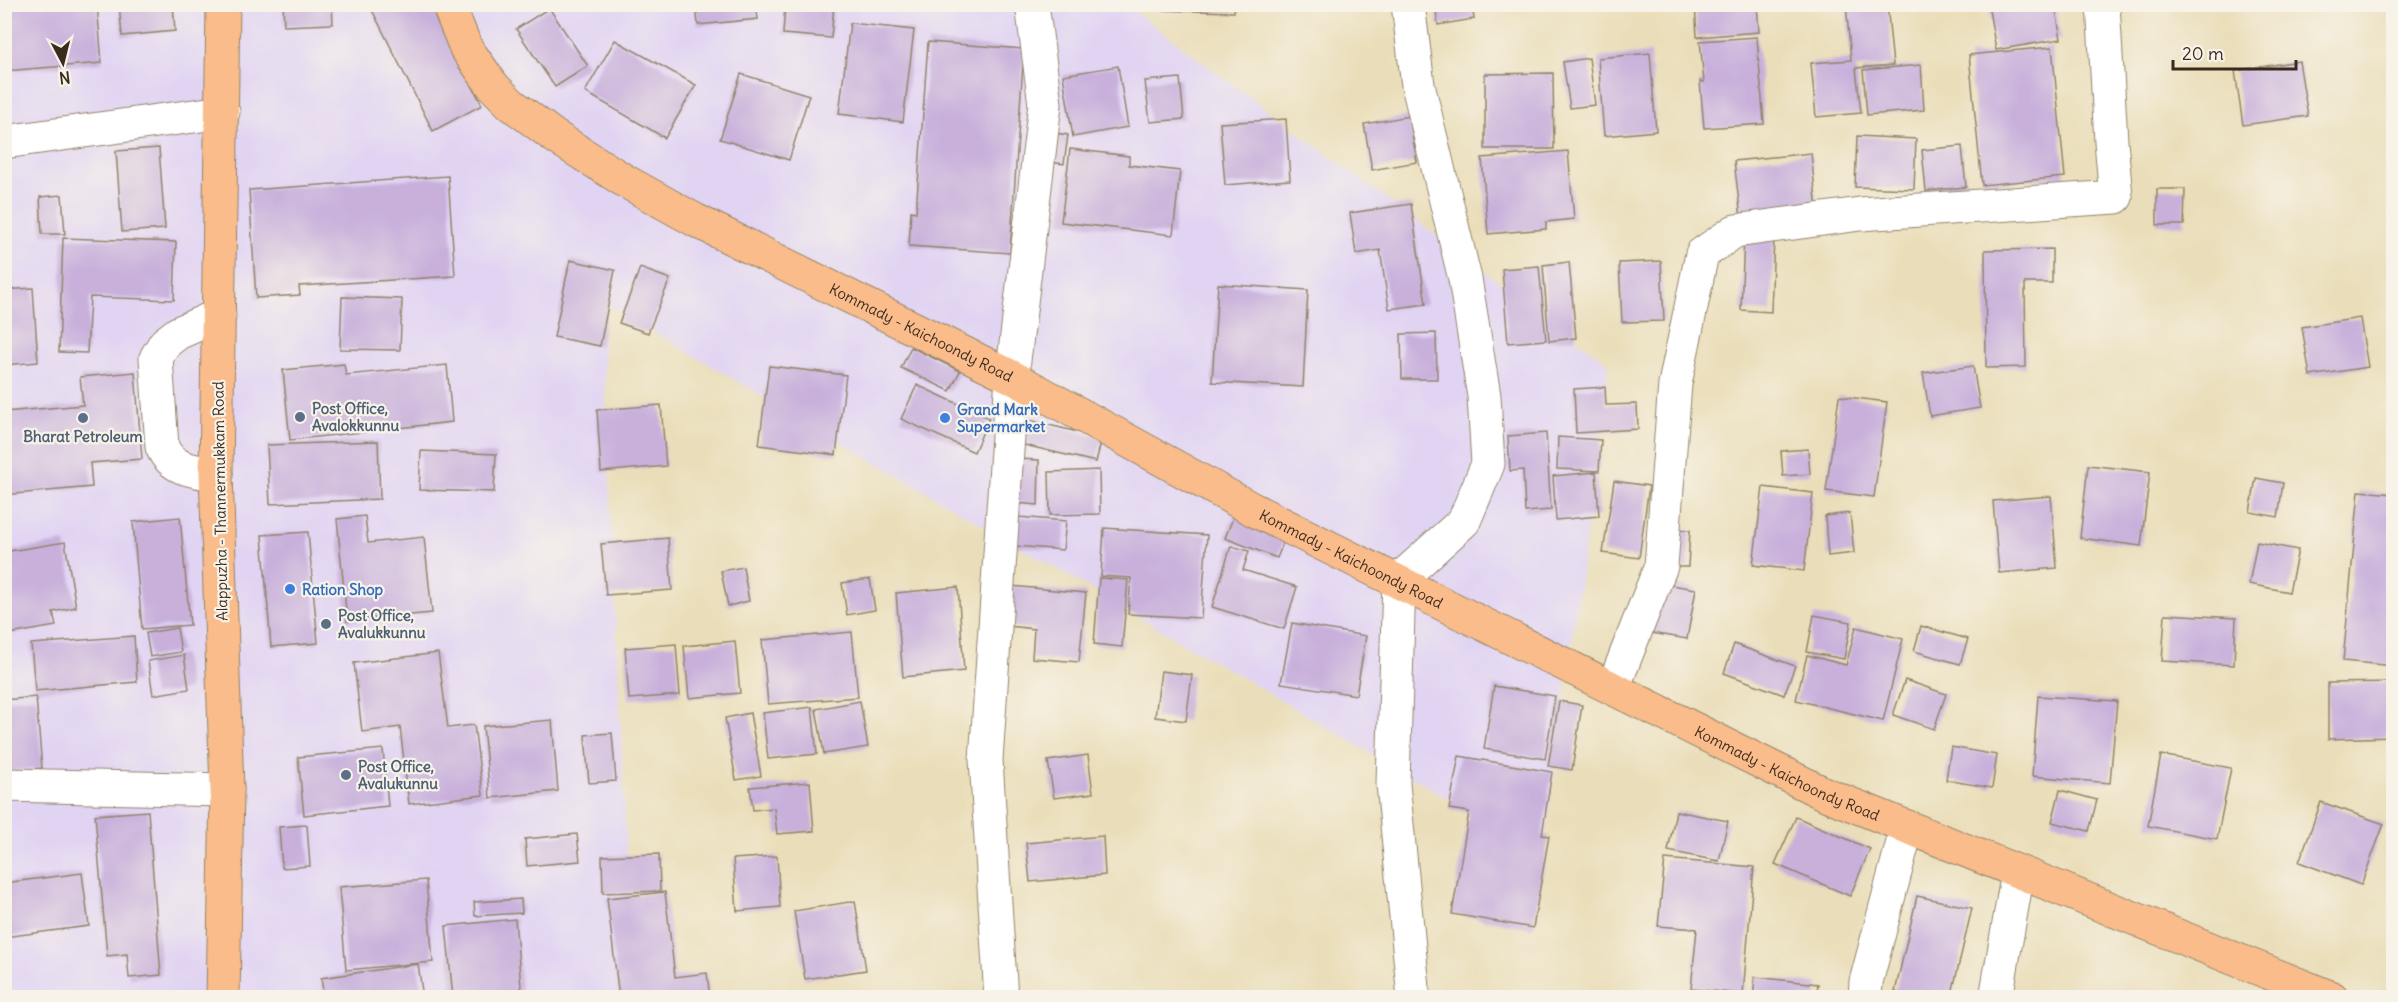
<svg xmlns="http://www.w3.org/2000/svg" width="2398" height="1002" viewBox="0 0 2398 1002" font-family="Delius,sans-serif">
<style>
.built{fill:#e1d4f3}
.building{fill:#c8b0db}
.lines{fill:none;stroke-linecap:round;stroke-linejoin:round}
.minor-casing{stroke:#92846c;stroke-width:35}
.major-casing{stroke:#92846c;stroke-width:35}
.minor{stroke:#fff;stroke-width:33}
.major{stroke:#f9bc8a;stroke-width:33}
.service-dot{fill:#5c6f8a;stroke:#f7f3e8;stroke-width:2}
.shop-dot{fill:#3f7fe0;stroke:#f7f3e8;stroke-width:2}
.labels{text-anchor:middle;dominant-baseline:central;stroke-width:4.5;stroke-linejoin:round;paint-order:stroke}
.street-label{font-size:15px;fill:#3b2a1e;stroke:#f7f3e8}
.service-label{font-size:15px;font-weight:bold;fill:#4e5e75;stroke:#f7f3e8;text-anchor:start}
.shop-label{font-size:15px;font-weight:bold;fill:#366cbe;stroke:#f7f3e8;text-anchor:start}
</style>
<rect width="100%" height="100%" fill="#f7f3e8"/>
<filter id="ink" filterUnits="userSpaceOnUse"><feTurbulence type="fractalNoise" baseFrequency=".0167" numOctaves="2"/><feDisplacementMap in="SourceGraphic" scale="12" xChannelSelector="R" yChannelSelector="G"/><feConvolveMatrix kernelMatrix="1 2 1 2 8 2 1 2 1" color-interpolation-filters="sRGB"/></filter>
<filter id="wash" filterUnits="userSpaceOnUse"><feTurbulence type="fractalNoise" baseFrequency=".008" numOctaves="4" result="noise"/><feDisplacementMap in="SourceGraphic" scale="24" xChannelSelector="R" yChannelSelector="G"/><feGaussianBlur stdDeviation="1.35" result="paint"/><feColorMatrix in="noise" values="0 0 0 0 0 0 0 0 0 0 0 0 0 0 0 0 0 1.4 0 .05"/><feComposite in="paint" operator="in"/></filter>
<g filter="url(#wash)">
<rect width="100%" height="100%" fill="#eadeba"/>
<polygon class="built" points="5,5 1126,5 1609,364 1543,854 601,301 633,997 5,998"/>
<g id="blocks">
<g class="building">
<polygon points="4,4 97,4 102,63 4,71"/>
<polygon points="119,4 173,4 175,31 122,36"/>
<polygon points="283,4 332,4 333,24 284,26"/>
<polygon points="369,4 431,4 482,105 433,131"/>
<polygon points="715,4 756,4 758,19 698,25 696,6"/>
<polygon points="785,4 834,4 831,38 783,34"/>
<polygon points="1157,4 1235,4 1234,12 1157,10"/>
<polygon points="1435,4 1472,4 1474,19 1438,25"/>
<polygon points="1695,4 1757,4 1759,32 1697,37"/>
<polygon points="1846,4 1887,4 1893,65 1856,68 1861,113 1816,117 1811,63 1851,60"/>
<polygon points="1988,4 2055,4 2061,39 1996,50"/>
<polygon points="549,8 588,66 555,87 516,29"/>
<polygon points="850,23 914,30 903,122 839,114"/>
<polygon points="1757,37 1764,124 1704,128 1700,81 1704,82 1700,41"/>
<polygon points="615,40 696,85 665,138 585,92"/>
<polygon points="928,42 1024,49 1010,253 909,246 911,211 916,212"/>
<polygon points="2052,47 2065,177 1982,185 1969,55"/>
<polygon points="1650,53 1656,131 1604,136 1598,58"/>
<polygon points="1589,58 1595,105 1570,108 1563,62"/>
<polygon points="2299,61 2308,116 2243,125 2235,71"/>
<polygon points="1921,65 1924,110 1867,115 1863,70"/>
<polygon points="1118,66 1128,127 1073,137 1063,75"/>
<polygon points="1553,73 1554,149 1485,149 1485,74"/>
<polygon points="741,74 809,95 789,160 720,139"/>
<polygon points="1180,78 1184,119 1150,122 1145,81"/>
<polygon points="1409,116 1417,162 1372,170 1364,124"/>
<polygon points="1286,119 1290,180 1225,185 1220,123"/>
<polygon points="1048,132 1068,135 1064,164 1043,161"/>
<polygon points="1857,136 1916,139 1914,189 1855,187"/>
<polygon points="1962,146 1966,187 1926,191 1922,150"/>
<polygon points="159,148 165,229 122,232 116,151"/>
<polygon points="1070,149 1129,156 1129,165 1180,171 1173,235 1061,222"/>
<polygon points="1568,151 1574,219 1546,222 1546,229 1488,234 1482,158"/>
<polygon points="1811,153 1817,210 1741,218 1734,161"/>
<polygon points="448,176 455,276 299,286 300,295 256,298 249,190"/>
<polygon points="2157,189 2185,189 2184,225 2157,225"/>
<polygon points="62,195 65,234 42,234 40,197"/>
<polygon points="1411,204 1426,304 1389,309 1380,250 1356,254 1350,213"/>
<polygon points="1744,237 1774,238 1771,312 1741,310"/>
<polygon points="63,238 176,242 174,300 90,297 87,353 59,352"/>
<polygon points="2052,249 2052,283 2025,283 2026,367 1986,368 1985,250"/>
<polygon points="570,260 615,270 600,346 554,337"/>
<polygon points="1661,261 1664,321 1622,322 1619,263"/>
<polygon points="1569,262 1576,338 1549,341 1543,265"/>
<polygon points="1539,266 1546,340 1508,343 1502,269"/>
<polygon points="640,268 670,279 648,333 619,323"/>
<polygon points="1218,284 1308,290 1303,387 1212,382"/>
<polygon points="33,288 38,362 4,365 4,290"/>
<polygon points="342,297 402,299 400,350 340,349"/>
<polygon points="2360,318 2368,367 2310,376 2302,327"/>
<polygon points="1436,333 1437,379 1402,379 1401,334"/>
<polygon points="911,347 960,371 950,391 901,368"/>
<polygon points="344,364 346,375 447,365 452,422 290,440 283,370"/>
<polygon points="769,366 846,375 836,455 759,445"/>
<polygon points="1973,366 1980,408 1930,416 1923,373"/>
<polygon points="135,372 142,459 90,463 92,487 4,495 4,412 83,405 80,377"/>
<polygon points="917,385 989,418 974,452 901,419"/>
<polygon points="1605,387 1606,405 1637,404 1638,429 1576,433 1574,389"/>
<polygon points="1839,396 1887,402 1874,497 1826,491"/>
<polygon points="661,405 666,466 601,472 597,410"/>
<polygon points="1025,419 1102,438 1096,462 1020,444"/>
<polygon points="1546,433 1551,510 1525,512 1523,470 1510,471 1508,436"/>
<polygon points="1558,437 1601,440 1599,471 1557,469"/>
<polygon points="378,441 380,499 270,504 267,445"/>
<polygon points="1808,449 1810,474 1783,476 1781,451"/>
<polygon points="421,451 496,454 494,492 419,490"/>
<polygon points="1016,459 1039,460 1038,505 1015,503"/>
<polygon points="2088,465 2150,472 2141,546 2080,538"/>
<polygon points="1099,470 1100,514 1050,515 1049,472"/>
<polygon points="1596,472 1599,516 1556,520 1553,476"/>
<polygon points="2256,478 2283,483 2278,517 2250,512"/>
<polygon points="1614,481 1649,486 1639,558 1603,553"/>
<polygon points="1763,487 1813,493 1804,571 1753,565"/>
<polygon points="2359,491 2394,494 2394,666 2343,661"/>
<polygon points="2051,496 2057,568 1999,573 1993,501"/>
<polygon points="1235,513 1287,533 1277,558 1225,538"/>
<polygon points="1850,513 1854,553 1828,556 1825,516"/>
<polygon points="365,516 368,543 424,537 432,613 347,621 337,519"/>
<polygon points="180,517 190,625 142,629 133,522"/>
<polygon points="1018,517 1066,521 1063,550 1016,546"/>
<polygon points="1104,528 1207,535 1201,618 1128,614 1131,578 1101,576"/>
<polygon points="1670,529 1690,530 1688,567 1668,567"/>
<polygon points="308,532 318,643 271,647 262,535"/>
<polygon points="668,538 672,590 606,595 601,544"/>
<polygon points="65,542 76,607 53,612 56,626 4,635 4,552"/>
<polygon points="2257,542 2298,550 2289,592 2249,584"/>
<polygon points="1231,546 1249,551 1243,570 1297,587 1284,629 1212,607"/>
<polygon points="743,567 749,601 728,606 721,571"/>
<polygon points="1099,578 1128,580 1122,647 1094,644"/>
<polygon points="870,579 875,610 847,615 842,583"/>
<polygon points="1659,583 1696,589 1687,639 1651,633"/>
<polygon points="1011,586 1086,593 1079,662 1032,658 1034,629 1008,626"/>
<polygon points="958,587 964,671 903,677 896,593"/>
<polygon points="2165,614 2236,618 2234,665 2162,661"/>
<polygon points="1814,615 1851,622 1844,659 1807,652"/>
<polygon points="1292,623 1366,636 1356,695 1281,683"/>
<polygon points="1921,626 1968,639 1960,664 1914,651"/>
<polygon points="1856,627 1903,639 1883,721 1796,700 1807,655 1846,665"/>
<polygon points="177,628 181,652 150,657 146,633"/>
<polygon points="852,632 858,697 768,704 762,640"/>
<polygon points="134,636 137,682 35,691 31,644"/>
<polygon points="735,641 740,693 689,698 684,646"/>
<polygon points="676,644 680,695 629,699 625,648"/>
<polygon points="1734,644 1795,666 1784,695 1724,673"/>
<polygon points="438,653 448,728 474,725 483,795 409,804 400,727 362,732 354,663"/>
<polygon points="184,655 189,689 153,695 148,661"/>
<polygon points="1161,671 1192,675 1186,721 1155,717"/>
<polygon points="1905,680 1946,694 1934,729 1893,715"/>
<polygon points="2394,682 2394,737 2328,739 2328,683"/>
<polygon points="1494,686 1555,696 1545,759 1484,749"/>
<polygon points="2038,696 2117,701 2110,783 2032,776"/>
<polygon points="36,697 42,768 4,772 4,700"/>
<polygon points="860,701 868,747 824,754 816,709"/>
<polygon points="1559,701 1582,705 1572,770 1548,766"/>
<polygon points="812,707 817,754 768,759 763,713"/>
<polygon points="750,713 761,776 736,780 725,718"/>
<polygon points="552,720 558,791 490,798 483,726"/>
<polygon points="612,733 616,781 589,783 585,735"/>
<polygon points="1951,747 1997,755 1992,788 1946,780"/>
<polygon points="383,749 388,806 304,815 298,757"/>
<polygon points="1088,755 1093,793 1054,798 1048,761"/>
<polygon points="2161,755 2231,768 2217,839 2148,826"/>
<polygon points="1459,756 1552,772 1542,835 1549,836 1533,928 1452,914 1469,812 1449,809"/>
<polygon points="810,782 814,831 777,834 774,808 753,810 750,787"/>
<polygon points="2060,790 2097,800 2089,831 2052,822"/>
<polygon points="2321,802 2384,824 2361,885 2299,862"/>
<polygon points="148,811 161,975 129,978 127,954 107,956 95,815"/>
<polygon points="1676,811 1728,821 1719,861 1668,851"/>
<polygon points="1796,817 1870,849 1850,896 1775,864"/>
<polygon points="307,825 310,866 282,868 279,827"/>
<polygon points="577,834 580,861 527,866 525,839"/>
<polygon points="1103,836 1105,875 1030,882 1026,843"/>
<polygon points="659,854 660,891 603,893 602,856"/>
<polygon points="777,856 780,907 737,911 733,859"/>
<polygon points="1665,859 1754,867 1743,994 1691,989 1697,929 1658,926"/>
<polygon points="82,873 89,926 4,937 4,883"/>
<polygon points="426,880 433,962 346,970 339,887"/>
<polygon points="665,892 675,977 707,973 710,998 619,998 607,898"/>
<polygon points="1917,896 1972,908 1951,998 1918,998 1895,992"/>
<polygon points="521,899 522,913 475,916 474,902"/>
<polygon points="855,901 866,970 805,979 794,911"/>
<polygon points="515,919 522,998 453,998 446,926"/>
<polygon points="418,964 423,998 324,998 321,978"/>
<polygon points="1755,977 1818,984 1816,998 1753,998"/>
</g>
</g>
</g>
<g filter="url(#ink)">
<use href="#blocks" fill-opacity="0" stroke="#92846c" stroke-width="1.5"/>
<g class="lines">
<defs>
<g id="minor">
<polyline points="1408,4 1418,85 1465,279 1484,396 1488,464 1464,521 1399,580 1393,784 1414,998"/>
<polyline points="4,142 223,112"/>
<path d="M216 474C194 471 172 470 162 447L156 358 165 343 178 333 219 315"/>
<polyline points="1613,688 1661,566 1675,384 1702,254 1735,231 1860,214 2116,197 2111,141 2103,4"/>
<polyline points="4,785 227,790"/>
<polyline points="1001,998 986,760 1012,377 1045,104 1032,4"/>
<polyline points="1865,998 1866,982 1907,827"/>
<polyline points="1996,998 2018,872"/>
</g>
<g id="major">
<path id="s1" d="M448 4 466 48 493 86 511 104 554 136 625 181 695 220 1012 377 1254 510 1823 793 2332 998"/>
<polyline points="223,998 227,790 216,474 223,4"/>
</g>
</defs>
<use href="#minor" class="minor-casing"/>
<use href="#major" class="major-casing"/>
<use href="#minor" class="minor"/>
<use href="#major" class="major"/>
</g>
</g>
<g class="service-dot">
<circle cx="300" cy="417" r="6"/>
<circle cx="83" cy="418" r="6"/>
<circle cx="326" cy="624" r="6"/>
<circle cx="346" cy="775" r="6"/>
</g>
<g class="shop-dot">
<circle cx="945" cy="418" r="6"/>
<circle cx="290" cy="589" r="6"/>
</g>
<g class="labels">
<g class="street-label">
<text stroke="none"><textPath href="#s1" startOffset="590">Kommady - Kaichoondy Road</textPath></text>
<text transform="translate(220 501) rotate(-91)">Alappuzha - Thannermukkam Road</text>
<text stroke="none"><textPath href="#s1" startOffset="1076">Kommady - Kaichoondy Road</textPath></text>
<text stroke="none"><textPath href="#s1" startOffset="1562">Kommady - Kaichoondy Road</textPath></text>
</g>
<g class="service-label">
<text x="312" y="408">Post Office,<tspan x="312" dy="17">Avalokkunnu</tspan></text>
<text x="83" y="436" text-anchor="middle">Bharat Petroleum</text>
<text x="338" y="615">Post Office,<tspan x="338" dy="17">Avalukkunnu</tspan></text>
<text x="358" y="766">Post Office,<tspan x="358" dy="17">Avalukunnu</tspan></text>
</g>
<g class="shop-label">
<text x="957" y="409">Grand Mark<tspan x="957" dy="17">Supermarket</tspan></text>
<text x="302" y="589">Ration Shop</text>
</g>
</g>
<rect width="2398" height="1002" fill="none" stroke="#f7f3e8" stroke-width="24"/>
<g transform="translate(63 63) rotate(173)" stroke="#f7f3e8" stroke-width="4.5" paint-order="stroke">
<path d="M0-4.5L10 22L0 15L-10 22Z" fill="#3b2a1e"/>
<text y="-9" font-size="16" font-weight="bold" text-anchor="middle" fill="#3b2a1e">N</text>
</g>
<path d="M2173 60v9h123v-9" fill="none" stroke="#3b2a1e" stroke-width="3"/>
<text x="2182" y="60" font-size="18" fill="#3b2a1e" stroke="#f7f3e8" stroke-width="4.5" paint-order="stroke">20 m</text>
</svg>
